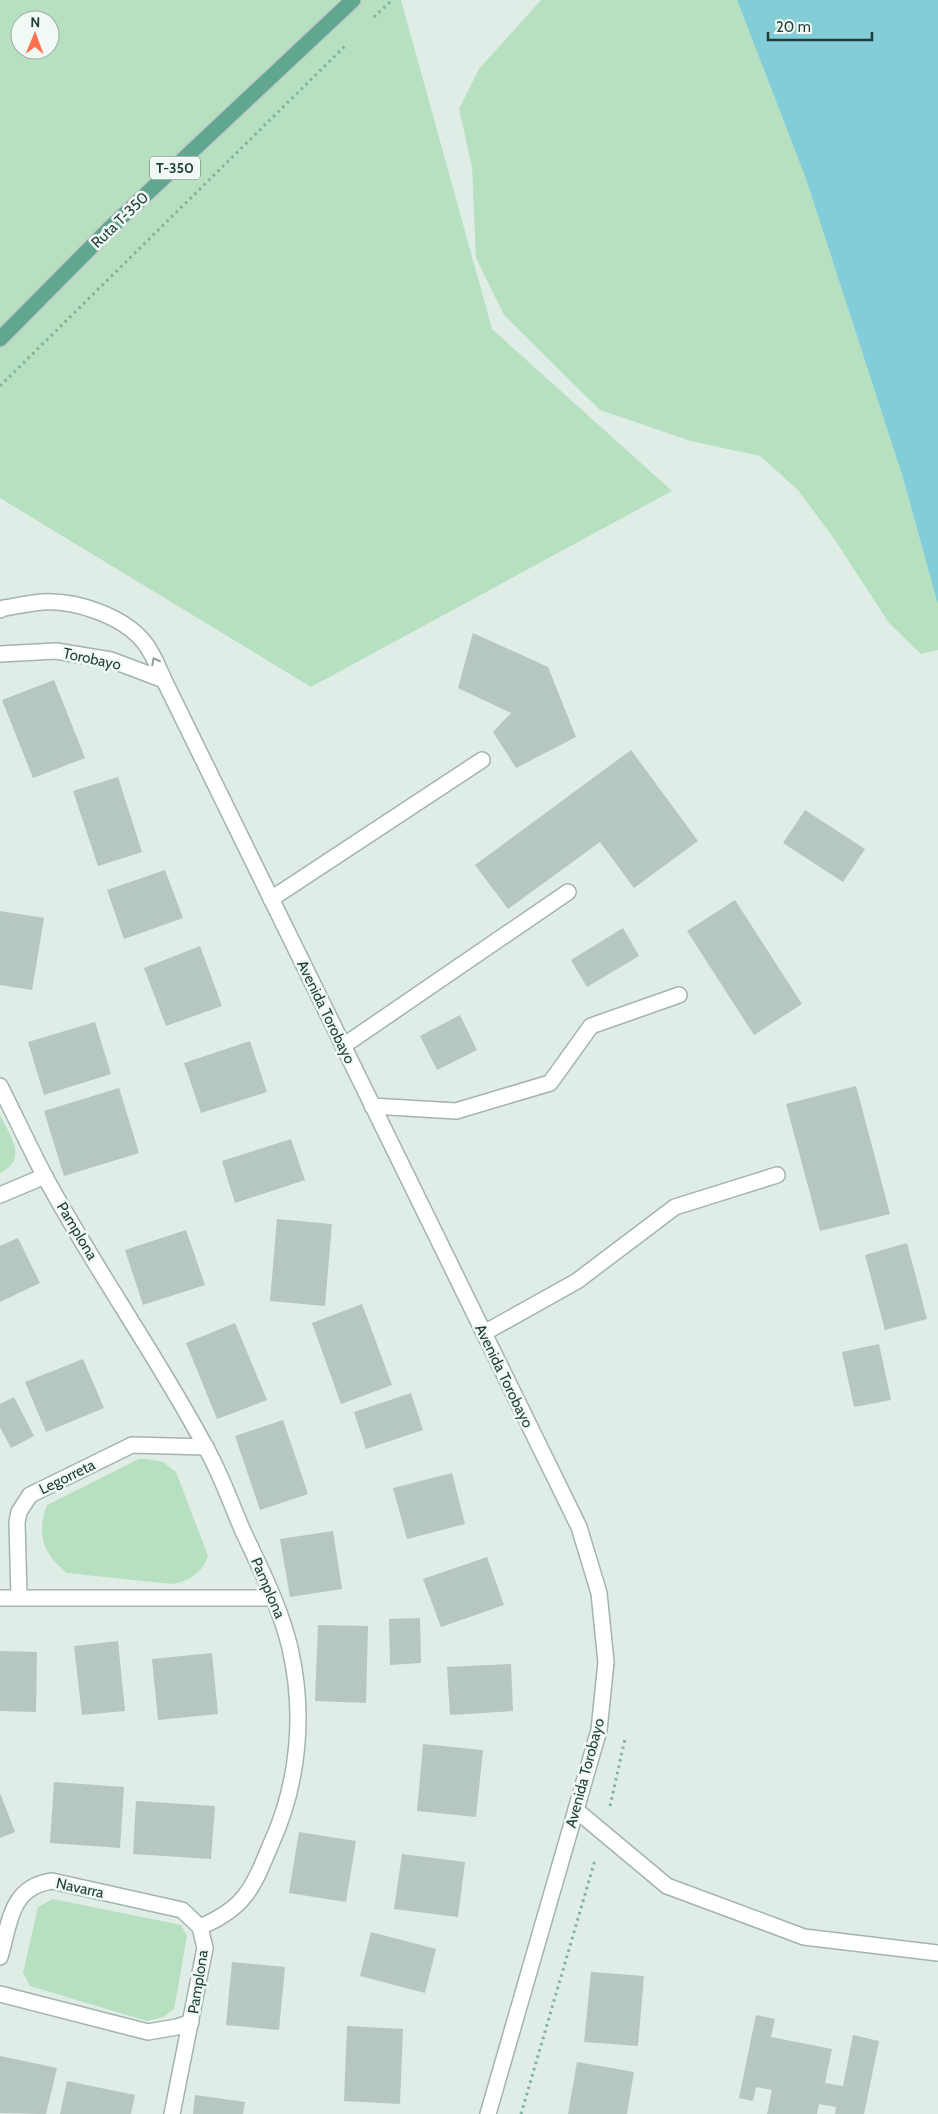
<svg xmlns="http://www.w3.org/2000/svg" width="938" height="2114" viewBox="0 0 938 2114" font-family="Cabin,sans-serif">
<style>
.green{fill:#b6e0c0;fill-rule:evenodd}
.water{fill:#82cdd7}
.building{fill:#b5c7bf}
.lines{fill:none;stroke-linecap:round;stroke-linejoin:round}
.minor-casing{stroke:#a2b4ad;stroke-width:18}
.major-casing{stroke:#c0c9c6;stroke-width:18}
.path{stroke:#7db3a0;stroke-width:3;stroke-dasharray:2.5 4;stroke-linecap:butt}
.minor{stroke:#fff;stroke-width:15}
.major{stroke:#60a691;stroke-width:15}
.oneway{stroke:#8f9e9a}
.labels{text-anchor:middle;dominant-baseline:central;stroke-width:5;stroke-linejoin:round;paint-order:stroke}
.shield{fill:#f1f9f4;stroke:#5e766e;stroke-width:1}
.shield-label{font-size:14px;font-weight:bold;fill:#1f3e35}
.street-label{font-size:15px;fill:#1f3e35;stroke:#f1f9f4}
</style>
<rect width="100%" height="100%" fill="#e0ece6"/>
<g class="green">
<path d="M0 0H401L492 329 672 491 311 687 0 498ZM20 20H50V50H20Z"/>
<polygon points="541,0 737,0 806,179 903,478 938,605 938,650 921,654 889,623 835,540 798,490 760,456 691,441 600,410 504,315 476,258 472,167 459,109 479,69"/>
<path d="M0 1115C10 1136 29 1159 0 1173Z"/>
<path d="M139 1459H147L163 1462 176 1472 208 1556C202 1573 190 1581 172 1584L67 1573C43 1555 36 1533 47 1505Z"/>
<polygon points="53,1899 181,1925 187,1936 174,2009 163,2017 147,2021 30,1986 23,1973 38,1907"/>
</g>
<polygon class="water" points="737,0 938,0 938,605 903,478 806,179"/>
<g class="building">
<polygon points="473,633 548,667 576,737 516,768 493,732 511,713 458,688"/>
<polygon points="54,680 85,758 33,778 2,700"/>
<polygon points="631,750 698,841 634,888 600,842 508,909 475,865"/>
<polygon points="118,777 142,852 98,866 73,791"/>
<polygon points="805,810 865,849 843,882 783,843"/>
<polygon points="165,870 183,918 124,939 107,890"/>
<polygon points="735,900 802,1004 754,1035 687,931"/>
<polygon points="0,911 44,918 32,990 0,985"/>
<polygon points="623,928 639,956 587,987 571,960"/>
<polygon points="200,946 222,1006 166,1026 144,968"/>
<polygon points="460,1015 477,1050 437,1070 420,1036"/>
<polygon points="95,1022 111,1074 44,1095 28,1042"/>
<polygon points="250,1041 267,1092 201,1113 184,1063"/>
<polygon points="856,1086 890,1214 820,1231 786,1104"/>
<polygon points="119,1088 139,1153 64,1176 44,1111"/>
<polygon points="291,1139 305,1180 235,1203 222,1161"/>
<polygon points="277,1219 332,1224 325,1306 270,1301"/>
<polygon points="186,1230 205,1285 143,1305 125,1250"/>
<polygon points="18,1238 40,1283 0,1302 0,1246"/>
<polygon points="907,1243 927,1319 885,1330 865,1255"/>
<polygon points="362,1304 392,1385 341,1404 312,1323"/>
<polygon points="235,1323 267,1400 217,1419 186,1343"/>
<polygon points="879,1344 891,1400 854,1407 842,1352"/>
<polygon points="83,1359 104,1408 46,1432 25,1382"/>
<polygon points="411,1393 423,1430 366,1449 354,1412"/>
<polygon points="14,1397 34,1436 11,1448 0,1427 0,1404"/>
<polygon points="283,1420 308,1494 260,1510 235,1436"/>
<polygon points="452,1473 465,1524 407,1539 393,1488"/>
<polygon points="333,1531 342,1589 290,1597 280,1539"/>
<polygon points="487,1557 504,1605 441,1627 423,1579"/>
<polygon points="420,1618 421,1663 390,1665 389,1619"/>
<polygon points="318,1625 368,1626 366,1703 315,1701"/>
<polygon points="118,1641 125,1711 82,1715 74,1646"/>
<polygon points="0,1651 37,1652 36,1712 0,1711"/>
<polygon points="212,1653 218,1714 158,1720 152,1659"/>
<polygon points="511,1664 513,1711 450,1715 447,1667"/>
<polygon points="423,1744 483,1750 476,1817 417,1811"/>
<polygon points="54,1782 124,1787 120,1848 50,1843"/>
<polygon points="0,1793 15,1832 0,1838"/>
<polygon points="136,1801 215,1806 211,1859 133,1854"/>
<polygon points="299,1832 356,1841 346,1902 289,1893"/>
<polygon points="402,1854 465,1862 458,1917 394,1909"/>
<polygon points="371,1932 436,1949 425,1993 360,1976"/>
<polygon points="232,1962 285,1967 279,2030 226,2025"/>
<polygon points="591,1972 644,1976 638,2046 584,2042"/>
<polygon points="756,2015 775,2019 771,2037 832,2049 825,2083 843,2086 853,2035 879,2041 864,2114 835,2114 836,2107 819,2104 817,2114 767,2114 772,2090 756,2087 753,2101 739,2098"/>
<polygon points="347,2026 403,2029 400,2104 344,2101"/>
<polygon points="0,2056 57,2068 46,2114 0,2113"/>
<polygon points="577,2062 634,2072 627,2114 568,2114"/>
<polygon points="67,2081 135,2095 131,2114 60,2114"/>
<polygon points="195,2095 245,2102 243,2114 193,2114"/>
</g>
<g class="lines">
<defs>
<g id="minor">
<path d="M0 610 4 608C17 606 30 603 42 602 76 600 123 616 144 642 153 653 158 667 164 680L111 660 56 651 0 654"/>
<polyline points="164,680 579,1527 599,1593 606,1662 599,1730 488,2114"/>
<polyline points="271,899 482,760"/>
<polyline points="343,1046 568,892"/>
<path d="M0 1086C15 1116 29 1146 44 1175 94 1268 156 1354 205 1446 220 1472 230 1501 242 1529 260 1568 280 1606 290 1648 305 1713 299 1783 271 1844 253 1887 246 1908 200 1927"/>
<polyline points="372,1106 456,1111 550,1083 591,1026 679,995"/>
<polyline points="0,1195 45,1176"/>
<polyline points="484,1333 577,1281 675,1207 777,1175"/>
<polyline points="19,1597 17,1522 19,1512 30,1495 132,1445 206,1447"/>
<polyline points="0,1598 273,1598"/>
<polyline points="576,1810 667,1886 804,1937 938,1953"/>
<path d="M0 1957C10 1923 10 1887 52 1881L182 1910 200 1927"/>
<polyline points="0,1994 148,2032 177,2027 191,2022"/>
<polyline points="172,2114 205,1948 200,1927"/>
</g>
<polyline id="major" points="0,339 109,229 353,0"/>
</defs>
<use href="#minor" class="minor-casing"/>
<use href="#major" class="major-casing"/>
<g class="path">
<polyline points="374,17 392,0"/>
<polyline points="0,386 345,46"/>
<polyline points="610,1806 625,1739"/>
<polyline points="521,2114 595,1860"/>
</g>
<use href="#minor" class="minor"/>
<use href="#major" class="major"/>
</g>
<defs><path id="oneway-chevron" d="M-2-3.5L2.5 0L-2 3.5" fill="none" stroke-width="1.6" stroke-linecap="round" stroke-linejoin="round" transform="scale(1.25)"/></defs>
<use class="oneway" href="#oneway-chevron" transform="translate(155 661) rotate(-117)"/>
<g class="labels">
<rect class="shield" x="150" y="156.5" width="50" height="23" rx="4"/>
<g class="shield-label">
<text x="175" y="168">T-350</text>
</g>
<g class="street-label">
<text transform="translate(120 220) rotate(-44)">Ruta T-350</text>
<text transform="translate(92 659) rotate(12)">Torobayo</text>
<text transform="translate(326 1012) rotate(64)">Avenida Torobayo</text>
<text transform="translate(77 1231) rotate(59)">Pamplona</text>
<text transform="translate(504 1376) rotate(64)">Avenida Torobayo</text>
<text transform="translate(67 1477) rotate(-26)">Legorreta</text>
<text transform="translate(268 1588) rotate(67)">Pamplona</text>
<text transform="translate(585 1773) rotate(-75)">Avenida Torobayo</text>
<text transform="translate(80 1888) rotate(12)">Navarra</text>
<text transform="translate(198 1982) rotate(-81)">Pamplona</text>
</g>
</g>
<g transform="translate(35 35) rotate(1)"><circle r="24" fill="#f1f9f4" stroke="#9daea8"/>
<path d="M0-4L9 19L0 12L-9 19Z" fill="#ff704c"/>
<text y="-8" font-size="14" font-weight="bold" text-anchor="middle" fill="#1f3e35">N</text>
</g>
<path d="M768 32v8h104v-8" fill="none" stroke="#1f3e35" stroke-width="2.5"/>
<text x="776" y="32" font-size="15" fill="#1f3e35" stroke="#f1f9f4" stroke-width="4" paint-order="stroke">20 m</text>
</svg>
